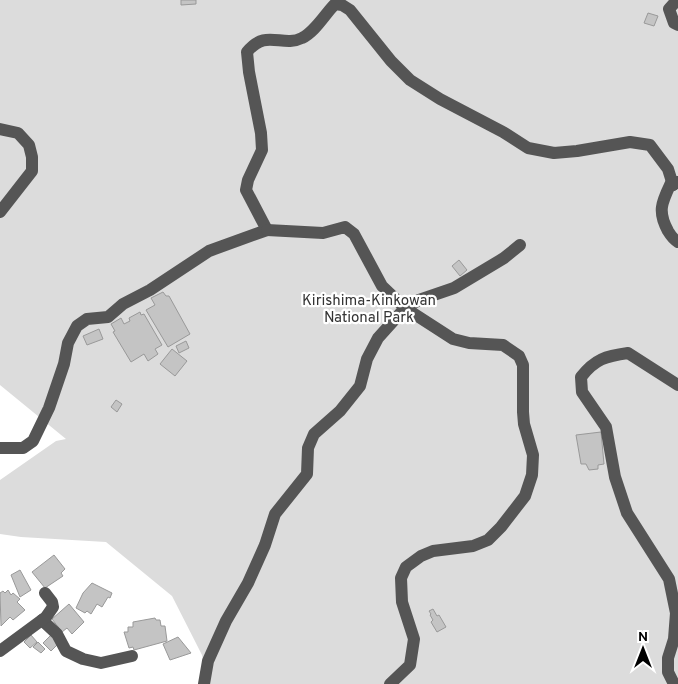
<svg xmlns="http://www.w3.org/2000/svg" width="678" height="684" viewBox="0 0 678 684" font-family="Overpass,sans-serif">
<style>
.green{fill:#dcdcdc}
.building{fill:#c4c4c4;stroke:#999}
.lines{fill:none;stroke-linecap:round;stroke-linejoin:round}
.minor{stroke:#555;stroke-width:12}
.labels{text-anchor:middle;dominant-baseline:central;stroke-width:4.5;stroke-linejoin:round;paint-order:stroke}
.park-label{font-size:15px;fill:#333;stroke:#fff}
</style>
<rect width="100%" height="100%" fill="#fff"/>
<polygon class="green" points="0,0 678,0 678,684 208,684 202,655 172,596 106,542 21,537 0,534 0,480 56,441 66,439 0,385"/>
<g class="building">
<polygon points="181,0 196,0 196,4 181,5"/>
<polygon points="648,13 658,16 654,26 644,23"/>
<polygon points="459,260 467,270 460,276 452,266"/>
<polygon points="163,292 166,296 169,296 190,334 168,347 146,310 155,305 151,298"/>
<polygon points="140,312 141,315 144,314 162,345 155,349 158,354 148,361 144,354 131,362 113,332 115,331 111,324 121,318 124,324 130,321 129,318"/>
<polygon points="99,329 103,339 87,345 83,336"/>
<polygon points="186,341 189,348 179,353 176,346"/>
<polygon points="172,349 187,361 175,376 160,364"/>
<polygon points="116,400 122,404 117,412 111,407"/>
<polygon points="601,432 604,464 598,465 598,469 589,470 586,464 581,464 576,435"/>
<polygon points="54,555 65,569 61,573 63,576 45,588 32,572"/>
<polygon points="20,570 31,590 20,597 11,575"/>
<polygon points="92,583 112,593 110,598 108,597 102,607 97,604 91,614 87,611 85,613 76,608 83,593"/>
<polygon points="8,590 11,595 13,593 20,599 17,602 25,610 13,620 10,617 1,626 0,593 3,591 5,593"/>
<polygon points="69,604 84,622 72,634 67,628 62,632 52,619"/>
<polygon points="433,609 437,616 439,615 446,627 437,632 431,622 433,620 430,615 431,614 429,611"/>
<polygon points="155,618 156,620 160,620 161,626 165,626 167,641 134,650 133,647 129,648 124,632 128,632 128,627 133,627 133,622"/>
<polygon points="31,635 37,642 30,648 24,642"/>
<polygon points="51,635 59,643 51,651 43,643"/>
<polygon points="178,637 191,653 170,660 163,644"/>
<polygon points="38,642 45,649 41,653 33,647"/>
</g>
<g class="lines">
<g class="minor">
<polyline points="677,0 669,9 674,23 678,25"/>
<polyline points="0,129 18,133 29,145 32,157 32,171 0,212"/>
<path d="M677 182 673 185 671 183C662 202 657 211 668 231 671 236 673 239 678 242"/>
<path d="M0 448H23L33 441 49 408 64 364 68 343 77 326 87 319 108 317 123 304 150 290 209 251 267 230 246 190 248 180 262 150 261 133 249 72 247 52C266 28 282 48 302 38 315 32 325 14 335 4L342 5 350 10 391 61 410 80 440 99 503 132 528 148 554 153 577 151 630 142 650 145 668 169 673 185"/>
<polyline points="42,620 57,634 66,651 83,659 101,663 132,656"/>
<polyline points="0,651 46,617 53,607 52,602 45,593"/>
<polyline points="204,684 208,661 226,621 248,583 265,545 275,514 307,474 308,448 314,434 340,411 360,386 367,359 378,338 405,308 382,286 354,234 345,227 323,233 267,230"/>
<polyline points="390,684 410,665 414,639 402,602 401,578 406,567 421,556 433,551 473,546 488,540 501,527 525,496 532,475 533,455 524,424 523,412 523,365 519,356 503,345 469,343 453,339 405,308 419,300 454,288 504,258 520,245"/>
<path d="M674 684 668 672V658L674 639 676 613 669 579 627 513 615 477 606 427 582 392 581 377C595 359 606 356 628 353L678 385"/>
</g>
</g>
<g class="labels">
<g class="park-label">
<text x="369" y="301">Kirishima-Kinkowan<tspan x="369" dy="17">National Park</tspan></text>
</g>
</g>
<g transform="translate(643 649)" stroke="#ffffff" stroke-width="4" paint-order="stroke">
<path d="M0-4L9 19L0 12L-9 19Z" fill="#000000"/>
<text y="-8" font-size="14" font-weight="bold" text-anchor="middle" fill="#000000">N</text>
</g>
</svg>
